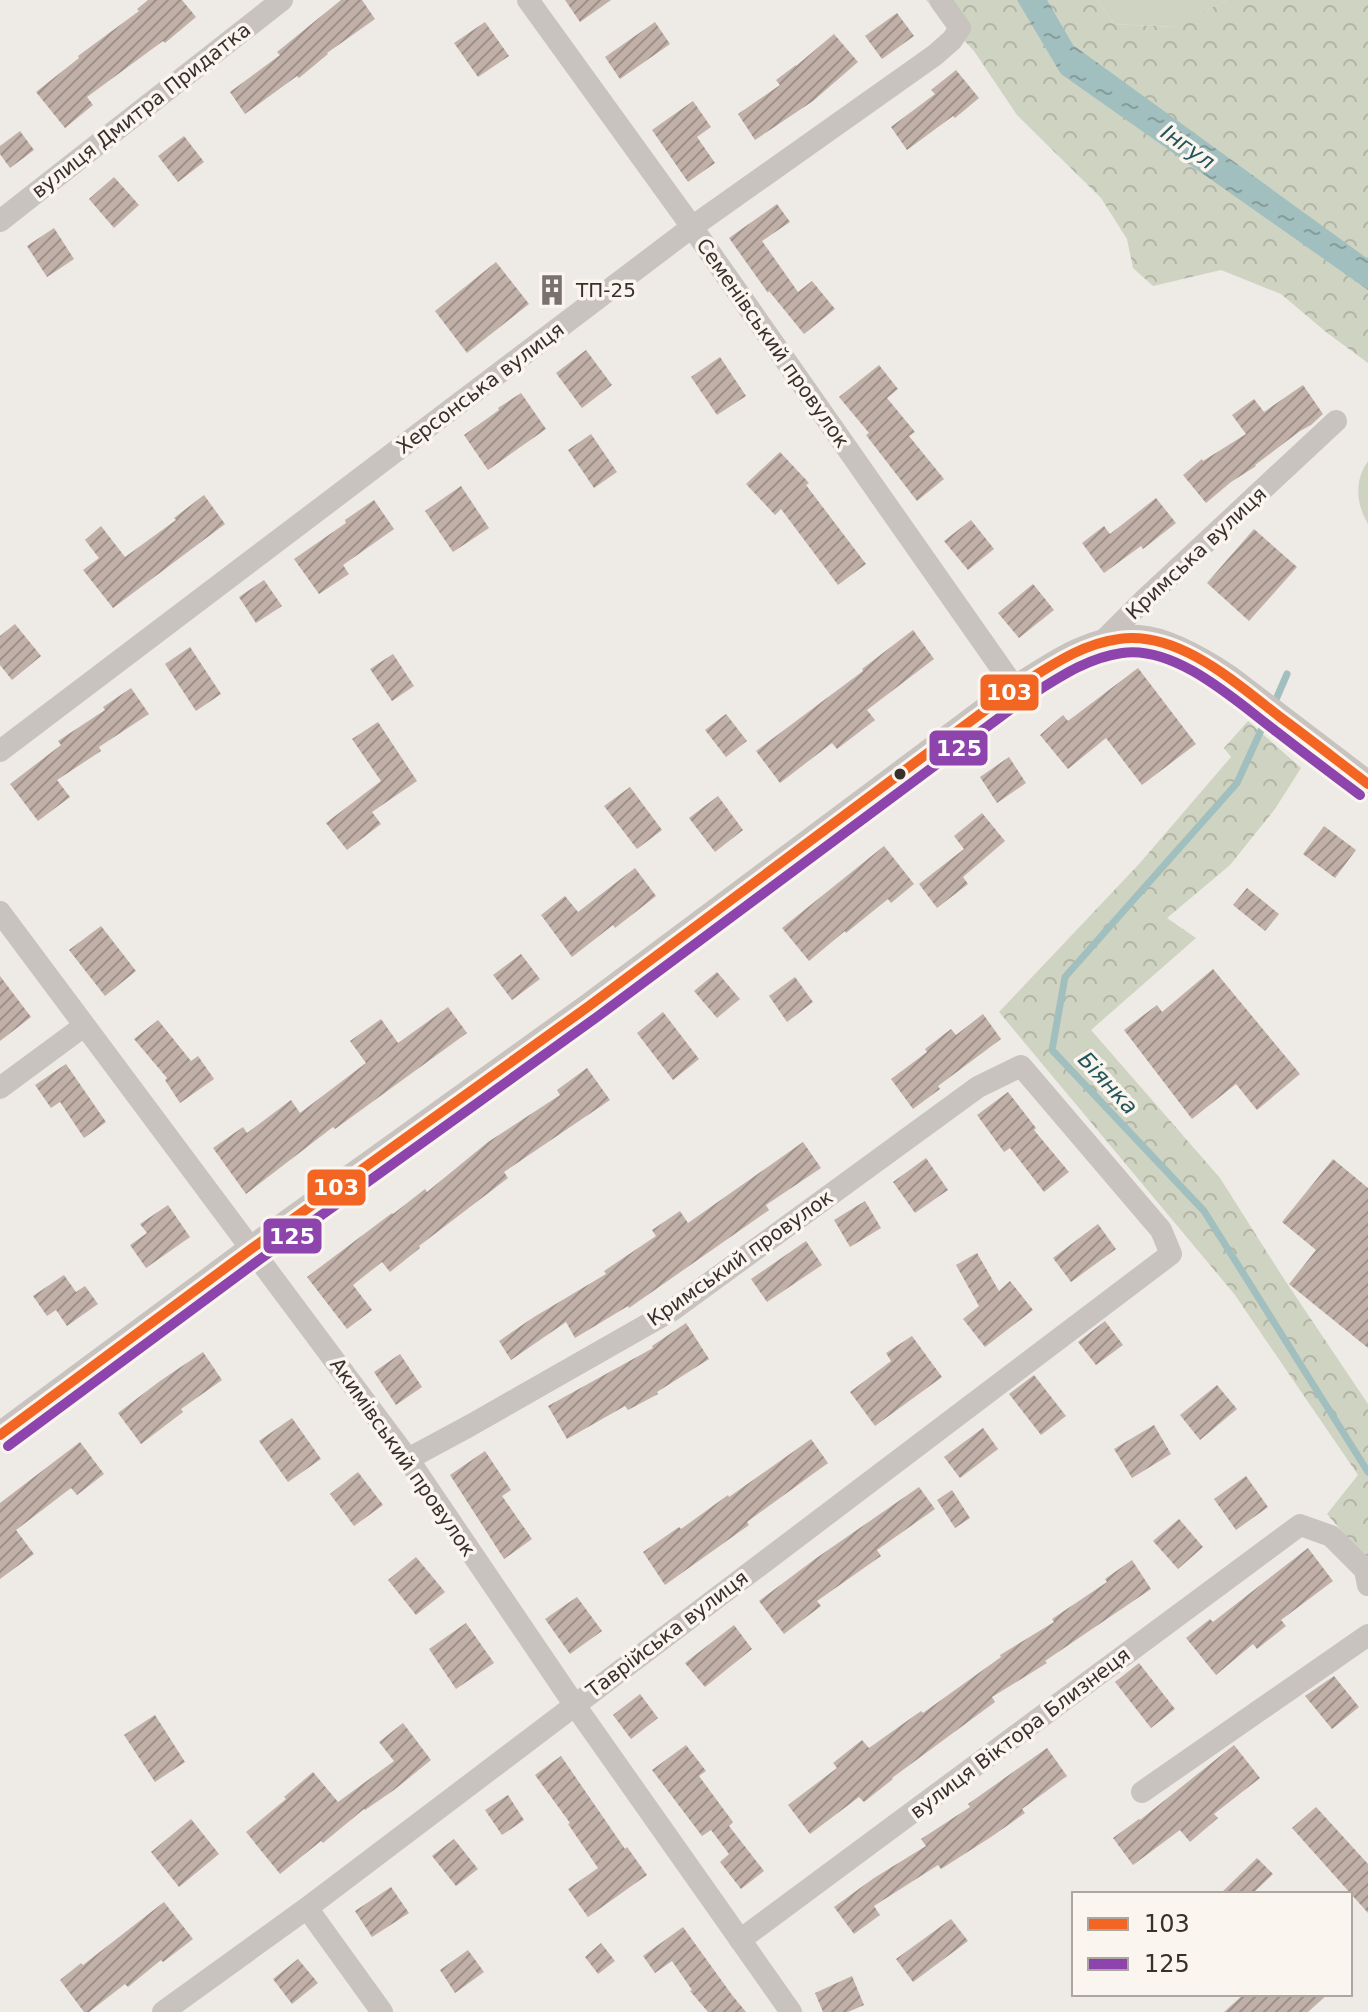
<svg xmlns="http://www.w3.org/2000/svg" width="1368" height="2012" viewBox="0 0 1368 2012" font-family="'DejaVu Sans',sans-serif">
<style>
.green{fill:#cfd3c1}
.forest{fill:url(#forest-crowns)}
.water{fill:url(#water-ripples)}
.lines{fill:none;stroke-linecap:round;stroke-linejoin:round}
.stream{stroke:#a2bfbf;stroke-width:7}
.building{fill:url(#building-hatch)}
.minor{stroke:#c8c3be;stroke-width:22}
.tertiary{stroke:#c8c3be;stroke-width:26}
.bus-1-casing{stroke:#faf5ee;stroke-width:16}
.bus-2-casing{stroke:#faf5ee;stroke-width:16}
.bus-1{stroke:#f26522;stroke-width:10}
.bus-2{stroke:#8e44ad;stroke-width:10}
.bus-dot{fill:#39302c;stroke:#faf5ee;stroke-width:3}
.labels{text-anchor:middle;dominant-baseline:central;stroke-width:7;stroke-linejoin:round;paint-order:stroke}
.street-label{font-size:20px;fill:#39302c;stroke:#faf5ee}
.poi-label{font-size:20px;fill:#39302c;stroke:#faf5ee;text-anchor:start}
.water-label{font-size:22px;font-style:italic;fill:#235559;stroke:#faf5ee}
.line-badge{stroke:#faf5ee;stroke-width:3}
.badge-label{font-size:22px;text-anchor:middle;font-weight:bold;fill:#fff}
</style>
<defs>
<pattern id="forest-crowns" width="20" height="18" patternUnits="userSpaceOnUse" patternTransform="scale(2)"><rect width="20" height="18" fill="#cfd3c1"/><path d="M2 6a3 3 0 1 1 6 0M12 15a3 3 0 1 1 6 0" fill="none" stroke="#b2b5a6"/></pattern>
<pattern id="water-ripples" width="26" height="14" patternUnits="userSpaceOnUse" patternTransform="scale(2)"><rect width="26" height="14" fill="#a2bfbf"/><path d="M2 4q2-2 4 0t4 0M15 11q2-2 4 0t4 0" fill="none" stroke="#859c9b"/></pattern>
<pattern id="building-hatch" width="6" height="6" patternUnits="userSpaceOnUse" patternTransform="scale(2)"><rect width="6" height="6" fill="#c1b0a8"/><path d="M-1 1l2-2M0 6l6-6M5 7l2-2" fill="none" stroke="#9e9089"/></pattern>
</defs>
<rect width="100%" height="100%" fill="#eeeae6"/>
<g class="green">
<polygon points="1098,0 1227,0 1175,27 1114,24"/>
<path d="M1368 461V524C1356 504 1354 481 1368 461Z"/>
</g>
<g class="forest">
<polygon points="926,0 1098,0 1114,24 1174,27 1227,0 1368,0 1368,363 1326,332 1281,294 1221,270 1153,286 1133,268 1127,239 1101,198 1017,115 974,51"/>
<polygon points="1248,721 1301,768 1275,809 1230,865 1167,918 1196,938 1091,1030 1220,1178 1282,1276 1368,1404 1368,1566 1366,1560 1327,1514 1358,1475 1235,1295 999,1012 1140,863 1231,757 1224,748"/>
</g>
<polygon class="water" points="1017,0 1047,0 1073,45 1368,259 1368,290 1061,74"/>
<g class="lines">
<g class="stream">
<polyline points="1274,704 1287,674"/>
<polyline points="1268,715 1237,783 1065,977 1052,1050 1204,1211 1368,1472"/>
</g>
</g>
<g class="building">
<polygon points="148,0 182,0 196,17 165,43 163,41 87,97 93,105 65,128 36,92 79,58 78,56 139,11 137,9"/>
<polygon points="341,0 362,0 375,19 327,53 328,54 299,78 297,76 245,114 230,92 280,55 277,52"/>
<polygon points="565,0 611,0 580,22"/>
<polygon points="897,13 914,36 882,59 865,36"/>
<polygon points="485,22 509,56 478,77 454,43"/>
<polygon points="655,22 670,44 620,79 605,57"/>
<polygon points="834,34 858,62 813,101 755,140 738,114 780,85 776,80 796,65 796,66"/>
<polygon points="956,70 979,98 955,118 953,116 907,150 891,127 935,94 931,90"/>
<polygon points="693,101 711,127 697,137 715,163 688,182 652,130"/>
<polygon points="20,131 34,150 10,168 0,154 0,146"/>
<polygon points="184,136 204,162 178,182 158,156"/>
<polygon points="114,177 139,205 114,228 89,199"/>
<polygon points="777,204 790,222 762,241 798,292 812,281 835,309 804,334 769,291 768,293 729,238"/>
<polygon points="54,228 74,259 47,277 27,246"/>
<polygon points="496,262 529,304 467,353 435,311"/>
<polygon points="586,350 612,385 582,408 556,373"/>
<polygon points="720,357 746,396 717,415 691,377"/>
<polygon points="879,365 898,389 887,398 915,432 909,436 944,479 917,501 866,435 869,433 839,397"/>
<polygon points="1303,385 1323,414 1311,425 1300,431 1255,465 1256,466 1231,482 1206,503 1183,475 1202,459 1203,461 1246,434 1232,415 1254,399 1264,412"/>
<polygon points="521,393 546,429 488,470 464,435 499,410 498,408"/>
<polygon points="591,434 617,472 594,488 568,450"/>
<polygon points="780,452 809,483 806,485 866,564 838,585 781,509 775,515 746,484"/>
<polygon points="461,486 489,528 453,552 425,511"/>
<polygon points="204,495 225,524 113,608 83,570 99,558 85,540 101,526 125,557 176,520 174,518"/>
<polygon points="1156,498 1176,523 1143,549 1141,546 1104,573 1082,543 1104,526 1110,534"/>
<polygon points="374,500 394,529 343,565 349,574 319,594 294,559 346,523 345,520"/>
<polygon points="971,520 994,549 968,570 944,541"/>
<polygon points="1254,529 1297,567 1249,621 1207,583"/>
<polygon points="264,580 282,606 256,623 239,597"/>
<polygon points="1033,584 1054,610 1019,638 998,613"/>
<polygon points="15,624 41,656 12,680 0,665 0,636"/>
<polygon points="913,630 934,659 867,710 875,720 837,749 832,743 780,783 756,751 863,671 862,669"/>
<polygon points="190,647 221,694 196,711 165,664"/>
<polygon points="393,654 414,686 392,701 370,669"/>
<polygon points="1138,668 1196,744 1142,785 1106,738 1068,769 1040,735 1063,715 1068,721"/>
<polygon points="131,688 149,714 99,747 101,751 57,780 70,797 38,821 10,784 61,745 58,741 105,710 103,707"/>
<polygon points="726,714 747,741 726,757 705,730"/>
<polygon points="378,722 417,781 372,812 381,824 347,850 326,823 381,781 352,739"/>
<polygon points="1009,757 1026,783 997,803 980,777"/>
<polygon points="630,787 662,830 637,849 604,806"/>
<polygon points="718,796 743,830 715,852 689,818"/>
<polygon points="982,813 1005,841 963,877 968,884 937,908 919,884 964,849 954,836"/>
<polygon points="1324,826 1356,850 1335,878 1303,854"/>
<polygon points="884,846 914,884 891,903 888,899 846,933 845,931 809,961 782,928"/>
<polygon points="635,868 656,896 615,928 613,925 572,957 541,915 565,896 578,912"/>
<polygon points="1247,888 1279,914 1265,931 1233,905"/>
<polygon points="101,926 136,971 105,996 69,950"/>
<polygon points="521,954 540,979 512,1000 493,975"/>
<polygon points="1213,969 1300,1074 1257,1110 1236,1084 1192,1119 1124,1030 1157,1005 1162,1012"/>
<polygon points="717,972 740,999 717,1018 694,991"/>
<polygon points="0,976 31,1017 0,1041"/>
<polygon points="795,977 813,1002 787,1022 769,996"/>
<polygon points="448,1007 467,1033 335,1129 333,1127 246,1194 213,1148 243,1127 247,1133 291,1100 300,1113 366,1063 350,1041 381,1019 398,1043"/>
<polygon points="663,1012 699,1059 673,1080 637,1033"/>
<polygon points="983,1014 1001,1039 938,1086 940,1089 913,1109 891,1079 927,1052 925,1049 951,1029 956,1035"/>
<polygon points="158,1020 191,1061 198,1056 214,1079 180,1103 165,1080 167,1078 134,1039"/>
<polygon points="66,1064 106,1122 84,1138 60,1102 51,1108 35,1085"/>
<polygon points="587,1068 610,1100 504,1172 508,1178 419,1246 420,1248 390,1272 382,1262 353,1285 372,1310 347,1329 307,1277 392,1213 393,1214 425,1189 427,1192 488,1142 560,1095 557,1090"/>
<polygon points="1008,1092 1036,1128 1034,1130 1069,1172 1044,1192 1010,1148 1004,1152 977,1115"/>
<polygon points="803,1142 821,1168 766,1205 769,1210 629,1308 628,1306 575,1338 566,1322 511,1360 499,1341 534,1317 606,1274 604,1271 656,1236 652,1230 680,1211 688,1223"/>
<polygon points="926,1158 948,1190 915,1213 893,1182"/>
<polygon points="1333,1159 1368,1188 1368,1348 1289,1284 1316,1250 1282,1222"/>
<polygon points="865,1201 881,1228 850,1247 834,1220"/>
<polygon points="168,1205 190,1237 146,1268 130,1245 147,1233 140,1224"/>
<polygon points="1098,1224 1116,1249 1071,1282 1053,1258"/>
<polygon points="806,1241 822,1265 767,1302 751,1279"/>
<polygon points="977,1253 999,1291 1010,1281 1033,1310 985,1347 963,1319 979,1306 956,1265"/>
<polygon points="64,1275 76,1292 85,1286 98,1304 67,1326 56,1310 47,1316 33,1296"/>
<polygon points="1105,1321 1123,1345 1096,1365 1078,1342"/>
<polygon points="686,1323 709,1359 657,1392 658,1394 628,1410 625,1406 567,1439 548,1406 653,1348 652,1346"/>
<polygon points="912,1336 942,1377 875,1426 850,1392 891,1361 886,1353"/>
<polygon points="203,1352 222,1380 181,1409 183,1412 141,1444 118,1413 160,1381"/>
<polygon points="400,1354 422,1387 396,1405 374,1372"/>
<polygon points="1034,1375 1066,1416 1041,1435 1009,1394"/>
<polygon points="1217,1385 1237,1409 1200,1440 1180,1415"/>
<polygon points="292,1418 321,1459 288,1482 259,1441"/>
<polygon points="1154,1425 1171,1454 1132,1478 1114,1449"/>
<polygon points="983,1428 998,1449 960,1478 944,1457"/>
<polygon points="811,1439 828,1463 747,1522 749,1525 665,1585 643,1552 679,1527 681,1529 728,1495 729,1497"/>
<polygon points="80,1442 104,1474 77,1495 71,1488 16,1530 34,1554 0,1579 0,1503"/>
<polygon points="485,1451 511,1490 502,1496 532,1539 504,1559 450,1475"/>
<polygon points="358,1472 383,1505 354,1526 330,1494"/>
<polygon points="1246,1476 1268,1507 1236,1530 1214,1499"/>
<polygon points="919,1487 935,1509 877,1550 881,1556 817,1601 821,1606 784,1634 759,1601 815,1559"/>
<polygon points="952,1490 970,1518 955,1528 937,1500"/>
<polygon points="1179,1519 1203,1547 1178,1569 1153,1541"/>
<polygon points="1308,1548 1333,1581 1281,1620 1286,1626 1257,1649 1253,1644 1216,1675 1186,1638 1210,1619 1213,1622"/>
<polygon points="416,1557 445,1592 416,1615 388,1580"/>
<polygon points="1132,1560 1151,1589 1045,1661 1047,1663 992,1697 995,1702 892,1778 893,1779 864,1802 859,1797 810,1834 788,1805 837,1768 833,1763 862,1740 869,1748 921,1711 923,1713 1001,1657 1000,1655 1054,1622 1052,1619 1107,1582 1105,1579"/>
<polygon points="577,1597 602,1631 570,1654 545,1619"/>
<polygon points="466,1623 494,1663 456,1689 429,1649"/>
<polygon points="734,1625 752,1649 705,1687 685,1663"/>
<polygon points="1139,1663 1175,1709 1151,1728 1115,1682"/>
<polygon points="1334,1676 1359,1707 1332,1729 1305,1696"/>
<polygon points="640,1694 658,1718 631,1739 613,1715"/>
<polygon points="155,1715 185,1762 155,1782 124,1735"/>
<polygon points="403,1723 431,1760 394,1790 365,1810 364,1809 323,1843 321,1841 280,1874 246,1832 286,1799 284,1797 313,1772 338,1802 394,1761 379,1742"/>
<polygon points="686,1745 706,1771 699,1776 733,1822 729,1826 764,1871 741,1889 720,1862 729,1854 711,1830 702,1836 652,1770"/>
<polygon points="1234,1745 1260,1778 1214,1814 1218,1818 1190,1842 1180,1830 1133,1865 1113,1838 1139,1819 1140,1820"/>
<polygon points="1047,1748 1067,1776 1022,1809 1025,1813 991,1837 941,1869 938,1865 874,1906 880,1915 854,1934 834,1907 874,1878 926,1846 921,1839 970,1807 968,1804"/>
<polygon points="561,1756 625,1849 627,1847 647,1875 588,1917 568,1889 598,1868 568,1824 570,1823 535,1775"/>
<polygon points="508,1795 524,1820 502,1835 485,1810"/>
<polygon points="1316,1807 1368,1864 1368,1913 1292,1828"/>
<polygon points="191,1819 219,1854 179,1887 151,1852"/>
<polygon points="454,1839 478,1869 456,1886 432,1856"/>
<polygon points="1257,1858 1273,1874 1252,1894 1220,1894"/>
<polygon points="391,1887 409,1913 372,1937 355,1911"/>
<polygon points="164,1902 193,1939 163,1962 161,1960 128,1987 125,1984 89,2012 84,2012 60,1980 81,1963 83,1965"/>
<polygon points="951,1919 968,1941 913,1982 896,1959"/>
<polygon points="683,1927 732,1995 746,2012 708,2012 690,1991 692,1990 672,1961 655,1973 643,1956"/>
<polygon points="601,1943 615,1961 598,1974 585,1957"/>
<polygon points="468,1950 484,1972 455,1993 440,1970"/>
<polygon points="298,1959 318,1983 292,2004 273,1979"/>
<polygon points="852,1976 864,2005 848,2012 823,2012 815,1993"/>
<polygon points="1244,1994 1328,1994 1308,2012 1224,2012"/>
</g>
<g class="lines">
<g class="minor">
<polyline points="528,0 692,227 1015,688"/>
<polyline points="0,221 282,0"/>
<polyline points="1103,641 1145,599 1336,421"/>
<polyline points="0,751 692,227 935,55 952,40 960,28 940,0"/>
<polyline points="0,912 408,1459 574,1704 791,2012"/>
<polyline points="0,1088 84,1026"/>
<polyline points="1142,1792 1368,1635"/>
<polyline points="307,1908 382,2012"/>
<polyline points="740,1940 1300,1525 1331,1536 1365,1570 1368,1585"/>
<polyline points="163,2012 307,1908 1171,1254 1161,1230 1021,1066 978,1087 671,1311 471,1425 408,1459"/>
</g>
<path class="tertiary" d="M0 1435 251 1249 589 1006 1015 688C1036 676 1058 660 1079 651 1097 643 1120 636 1139 638 1169 640 1205 662 1229 678L1368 784"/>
<defs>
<path id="bus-1" d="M0 1435 251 1249 589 1006 1015 688C1048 668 1080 644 1119 639 1178 630 1237 684 1280 717 1310 739 1339 762 1368 784"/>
<path id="bus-2" d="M8 1446 259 1260 597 1017 1023 700C1054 681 1085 658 1122 653 1176 645 1236 701 1277 732 1304 753 1332 774 1360 795"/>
</defs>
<use href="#bus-1" class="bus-1-casing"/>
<use href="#bus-2" class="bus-2-casing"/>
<use href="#bus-1" class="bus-1"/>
<use href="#bus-2" class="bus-2"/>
</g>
<defs>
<symbol id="building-bare" viewBox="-9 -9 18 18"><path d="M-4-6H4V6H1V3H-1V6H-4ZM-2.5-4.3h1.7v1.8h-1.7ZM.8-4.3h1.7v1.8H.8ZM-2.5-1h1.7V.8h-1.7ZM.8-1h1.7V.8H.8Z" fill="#78716d" stroke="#faf5ee" stroke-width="2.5" paint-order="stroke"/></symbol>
</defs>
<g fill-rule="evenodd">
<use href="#building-bare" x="530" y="268" width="44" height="44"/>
</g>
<circle class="bus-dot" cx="900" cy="774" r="7"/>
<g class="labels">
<g class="street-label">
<text transform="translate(141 110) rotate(-38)">вулиця Дмитра Придатка</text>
<text transform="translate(773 343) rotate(55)">Семенівський провулок</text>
<text transform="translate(480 388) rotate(-37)">Херсонська вулиця</text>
<text transform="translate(1196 553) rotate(-43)">Кримська вулиця</text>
<text transform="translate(740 1258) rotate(-35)">Кримський провулок</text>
<text transform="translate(403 1457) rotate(55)">Акимівський провулок</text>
<text transform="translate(667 1634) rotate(-37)">Таврійська вулиця</text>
<text transform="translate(1020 1733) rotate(-37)">вулиця Віктора Близнеця</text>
</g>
<g class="poi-label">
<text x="576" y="290">ТП-25</text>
</g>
<g class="water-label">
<text transform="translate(1188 147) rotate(35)">Інгул</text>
<text transform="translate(1108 1083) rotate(47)">Біянка</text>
</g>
</g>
<g class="line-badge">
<rect x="979" y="673" width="61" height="39" rx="8" fill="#f26522"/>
<rect x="928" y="729" width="61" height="38" rx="8" fill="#8e44ad"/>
<rect x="306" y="1168" width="61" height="39" rx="8" fill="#f26522"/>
<rect x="262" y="1217" width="61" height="38" rx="8" fill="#8e44ad"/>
</g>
<g class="badge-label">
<text x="1009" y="700">103</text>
<text x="959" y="756">125</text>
<text x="336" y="1195">103</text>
<text x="292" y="1244">125</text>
</g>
<rect x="1072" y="1892" width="280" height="104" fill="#faf5ee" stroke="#ada6a0" stroke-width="2"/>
<rect x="1088" y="1918" width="40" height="12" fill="#f26522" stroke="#ada6a0" stroke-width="2"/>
<text x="1144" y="1932" font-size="24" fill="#39302c">103</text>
<rect x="1088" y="1958" width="40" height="12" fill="#8e44ad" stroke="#ada6a0" stroke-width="2"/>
<text x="1144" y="1972" font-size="24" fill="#39302c">125</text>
</svg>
